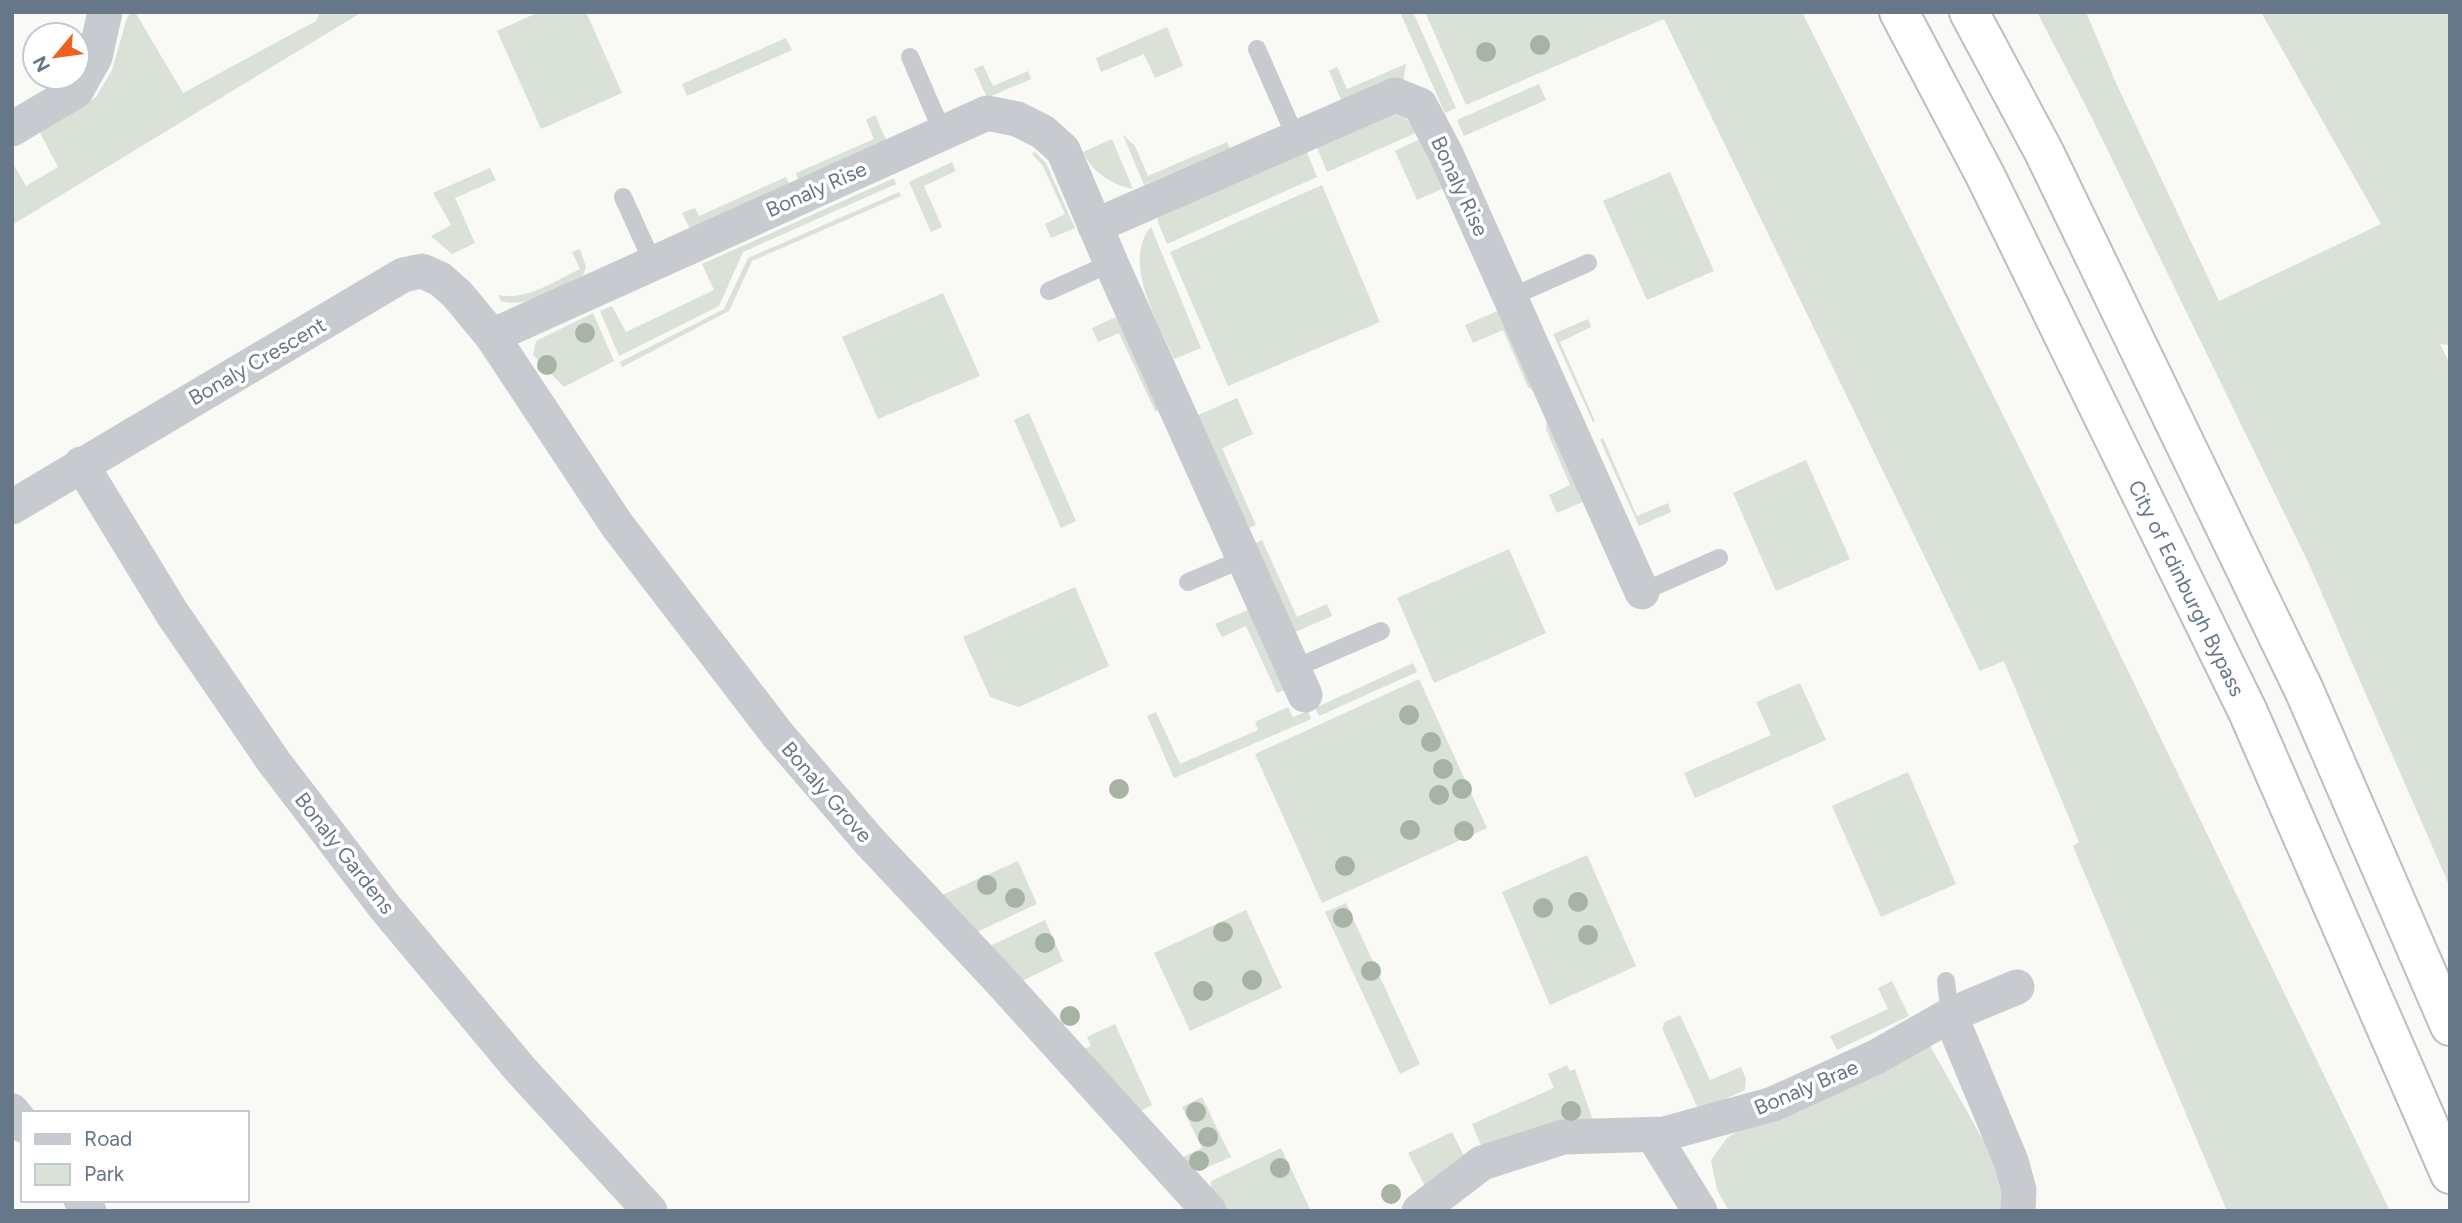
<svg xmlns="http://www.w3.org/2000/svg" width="2462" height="1223" viewBox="0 0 2462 1223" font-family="Figtree,sans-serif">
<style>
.green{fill:#dae1d7}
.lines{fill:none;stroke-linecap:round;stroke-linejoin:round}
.highway-casing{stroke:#bbbec2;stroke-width:42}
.lane{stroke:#c7cacf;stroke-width:18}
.street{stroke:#c7cacf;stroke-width:35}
.highway{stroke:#fff;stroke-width:38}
.tree{fill:#a7b3a4}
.labels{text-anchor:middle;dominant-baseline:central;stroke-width:7;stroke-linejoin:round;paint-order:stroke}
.street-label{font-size:21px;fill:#66778a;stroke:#fff}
</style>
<rect width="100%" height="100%" fill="#f9f9f6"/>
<g class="green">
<polygon points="131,12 135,12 183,93 316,21 320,12 362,12 12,225 12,162 26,186 58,167 40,133 96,97 112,70 127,18"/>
<polygon points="539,12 586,12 622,93 541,129 497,31"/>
<polygon points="1400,12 1413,12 1456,108 1445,113"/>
<polygon points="1425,12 1802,12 2032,473 2390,1211 2227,1211 2073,846 2079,842 2004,661 1980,671 1664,19 1466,105"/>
<polygon points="2037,12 2086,12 2116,83 2219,301 2381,224 2261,12 2450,12 2450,345 2440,344 2450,364 2450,887 2309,564 2089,112"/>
<polygon points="1167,27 1183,66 1155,78 1144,54 1101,72 1096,58"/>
<polygon points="786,38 792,50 687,96 682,84"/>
<polygon points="1406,64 1403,84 1341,100 1329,71 1337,67 1347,89"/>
<polygon points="983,65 993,86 1028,71 1031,79 987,98 974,69"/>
<polygon points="1539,84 1546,100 1464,136 1457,120"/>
<polygon points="1394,114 1405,118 1418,132 1327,172 1316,145"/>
<polygon points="875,115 887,142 798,180 796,173 874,139 866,120"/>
<polygon points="1123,135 1135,146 1148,176 1227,142 1230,148 1144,185"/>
<polygon points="1422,138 1444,188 1417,200 1395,151"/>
<path d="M1112 139 1133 189C1112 185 1092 172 1083 152Z"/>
<polygon points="1306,150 1317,177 1167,244 1157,220 1159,217"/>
<polygon points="1034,151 1046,163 1075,228 1051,238 1045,224 1065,214 1043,166 1032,154"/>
<polygon points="952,162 956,171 924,186 942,227 931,232 909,182"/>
<polygon points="490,168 496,180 455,198 475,243 452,254 431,236 451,225 433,193"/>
<polygon points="1670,172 1714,271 1647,300 1603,201"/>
<polygon points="786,177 789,184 690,229 682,213 695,208 699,216"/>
<polygon points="894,178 896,184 743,252 719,306 619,356 600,311 612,306 626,332 714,290 702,264"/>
<polygon points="1322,185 1380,322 1228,386 1170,252"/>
<polygon points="899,192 901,196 752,261 729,311 622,367 620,362 724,309 748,258"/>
<path d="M1151 227 1201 348 1174 359C1159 324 1121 261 1151 227Z"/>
<path d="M580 249 586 267 583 275C562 288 525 309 501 301L498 295C527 301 554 281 580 269L572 252Z"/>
<polygon points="943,293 980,376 878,419 842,337"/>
<polygon points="1502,309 1539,395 1528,387 1503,330 1473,343 1465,325"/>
<polygon points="593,313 614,361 564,387 533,355 536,341"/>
<polygon points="1116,317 1159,410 1155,411 1119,333 1098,342 1092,328"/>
<polygon points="1588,319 1591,327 1560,342 1595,421 1593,422 1553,334"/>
<polygon points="1237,398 1253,434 1222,448 1256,525 1247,529 1198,415"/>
<polygon points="1029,413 1076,521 1061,528 1014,420"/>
<polygon points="1547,415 1585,501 1557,513 1549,495 1570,485 1546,429"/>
<polygon points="1603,438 1637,516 1668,503 1671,512 1639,526 1600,440"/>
<polygon points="1806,460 1850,559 1776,591 1733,493"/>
<polygon points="1262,540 1297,617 1327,604 1332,616 1293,633 1254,544"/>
<polygon points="1509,549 1546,633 1434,683 1397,598"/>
<polygon points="1075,587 1109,666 1019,707 990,697 963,637"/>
<polygon points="1250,609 1287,689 1277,693 1246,626 1222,637 1215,624"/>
<polygon points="1413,663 1417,672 1319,716 1315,708"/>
<polygon points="1419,679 1487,828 1322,903 1255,754"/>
<polygon points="1800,683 1826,740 1695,798 1684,773 1771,735 1756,702"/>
<polygon points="1288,707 1293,717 1308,711 1311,719 1174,778 1147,716 1156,712 1180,764 1258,730 1255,722"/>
<polygon points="1908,772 1956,884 1881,917 1832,806"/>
<polygon points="1587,855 1636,966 1550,1005 1502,892"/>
<polygon points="1018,861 1037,904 977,932 940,896"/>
<polygon points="1346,903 1420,1064 1400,1074 1325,912"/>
<polygon points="1246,910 1282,988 1190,1031 1154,953"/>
<polygon points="1045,920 1063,961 1022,981 990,946"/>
<polygon points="1892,981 1909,1016 1837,1050 1830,1036 1888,1009 1878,988"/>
<polygon points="1680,1015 1710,1080 1741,1067 1746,1079 1745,1090 1699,1111 1662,1028 1664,1026 1663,1023"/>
<polygon points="1115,1024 1152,1105 1141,1111 1084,1049 1091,1046 1087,1037"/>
<polygon points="1929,1044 1996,1163 2004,1191 2002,1211 1729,1211 1717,1190 1711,1160 1727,1138 1753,1122"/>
<polygon points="1567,1065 1570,1071 1575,1069 1592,1118 1590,1123 1484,1152 1472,1124 1554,1088 1548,1074"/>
<polygon points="1202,1097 1231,1157 1199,1171 1194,1169 1183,1157 1202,1148 1182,1107"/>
<polygon points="1452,1132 1467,1162 1426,1188 1408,1153"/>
<path d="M1281 1148 1311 1211H1227C1220 1202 1208 1193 1211 1181Z"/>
</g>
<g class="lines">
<defs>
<g id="highway">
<path id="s1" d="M1899 12 1985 175 2248 712 2450 1174"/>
<polyline points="1969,12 2044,152 2304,690 2450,1026"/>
</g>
</defs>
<use href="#highway" class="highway-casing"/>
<g class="lane">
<polyline points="1257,49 1296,138"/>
<polyline points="910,57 943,133"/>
<polyline points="623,197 653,263"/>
<polyline points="1049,291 1111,263"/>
<polyline points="1511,297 1588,263"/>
<polyline points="1188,582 1243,559"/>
<polyline points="1642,592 1719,558"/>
<polyline points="1293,669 1381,631"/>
<polyline points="1946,981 1950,1015"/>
</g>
<g class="street">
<polyline points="12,129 76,91 95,57 105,12"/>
<polyline points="1095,226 1395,95 1420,105 1446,154 1642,592"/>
<polyline points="492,336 987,113 1017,119 1043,132 1063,150 1111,263 1305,695"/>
<polyline points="81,464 172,613 274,762 384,906 520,1069 650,1211"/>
<polyline points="12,507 403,275 422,271 440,279 457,294 492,336 617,525 778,735 870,842 997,977 1209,1211"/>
<polyline points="1950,1015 2011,1161 2019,1190 2018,1211"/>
<polyline points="12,1111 23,1125"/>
<polyline points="1653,1135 1700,1211"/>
<polyline points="81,1200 89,1211"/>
<polyline points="1419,1211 1482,1163 1563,1137 1664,1134 1773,1104 1876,1057 1950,1015 2017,987"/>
</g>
<use href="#highway" class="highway"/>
</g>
<g class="tree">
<circle cx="1540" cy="45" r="10"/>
<circle cx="1486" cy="52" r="10"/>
<circle cx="585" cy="333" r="10"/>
<circle cx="547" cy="365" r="10"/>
<circle cx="1409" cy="715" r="10"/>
<circle cx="1431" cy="742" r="10"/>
<circle cx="1443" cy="769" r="10"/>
<circle cx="1119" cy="789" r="10"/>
<circle cx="1462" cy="789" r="10"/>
<circle cx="1439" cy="795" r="10"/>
<circle cx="1410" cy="830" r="10"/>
<circle cx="1464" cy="831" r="10"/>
<circle cx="1345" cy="866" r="10"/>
<circle cx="987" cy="885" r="10"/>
<circle cx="1015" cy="898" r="10"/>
<circle cx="1578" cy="902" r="10"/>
<circle cx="1543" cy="908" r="10"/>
<circle cx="1343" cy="918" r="10"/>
<circle cx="1223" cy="932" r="10"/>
<circle cx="1588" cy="935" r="10"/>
<circle cx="1045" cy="943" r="10"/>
<circle cx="1371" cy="971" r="10"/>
<circle cx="1252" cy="980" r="10"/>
<circle cx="1203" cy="991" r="10"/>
<circle cx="1070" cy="1016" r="10"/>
<circle cx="1571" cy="1111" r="10"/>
<circle cx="1196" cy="1112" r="10"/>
<circle cx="1208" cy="1137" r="10"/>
<circle cx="1199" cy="1161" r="10"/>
<circle cx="1280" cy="1168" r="10"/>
<circle cx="1391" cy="1194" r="10"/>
</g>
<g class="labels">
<g class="street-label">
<text transform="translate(1460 186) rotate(65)">Bonaly Rise</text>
<text transform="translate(816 189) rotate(-24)">Bonaly Rise</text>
<text transform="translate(257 361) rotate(-30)">Bonaly Crescent</text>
<text stroke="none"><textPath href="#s1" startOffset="644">City of Edinburgh Bypass</textPath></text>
<text transform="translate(827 792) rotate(49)">Bonaly Grove</text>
<text transform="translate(345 853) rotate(52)">Bonaly Gardens</text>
<text transform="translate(1806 1087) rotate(-23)">Bonaly Brae</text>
</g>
</g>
<rect width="2462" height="1223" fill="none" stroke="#66778a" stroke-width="28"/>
<rect x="21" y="1111" width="228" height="91" fill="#ffffff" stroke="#c2c9d0" stroke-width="2"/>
<rect x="35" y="1134" width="35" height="10" fill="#c7cacf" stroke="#c2c9d0" stroke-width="2"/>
<text x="84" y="1146" font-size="21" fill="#66778a">Road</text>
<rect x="35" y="1164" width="35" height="21" fill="#dae1d7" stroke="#c2c9d0" stroke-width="2"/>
<text x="84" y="1181" font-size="21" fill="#66778a">Park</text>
<g transform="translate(56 56) rotate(241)"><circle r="33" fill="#ffffff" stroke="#c2c9d0" stroke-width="2"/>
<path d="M0-5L12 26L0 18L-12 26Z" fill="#f0611f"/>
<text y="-10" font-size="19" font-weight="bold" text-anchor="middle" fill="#66778a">N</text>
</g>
</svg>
